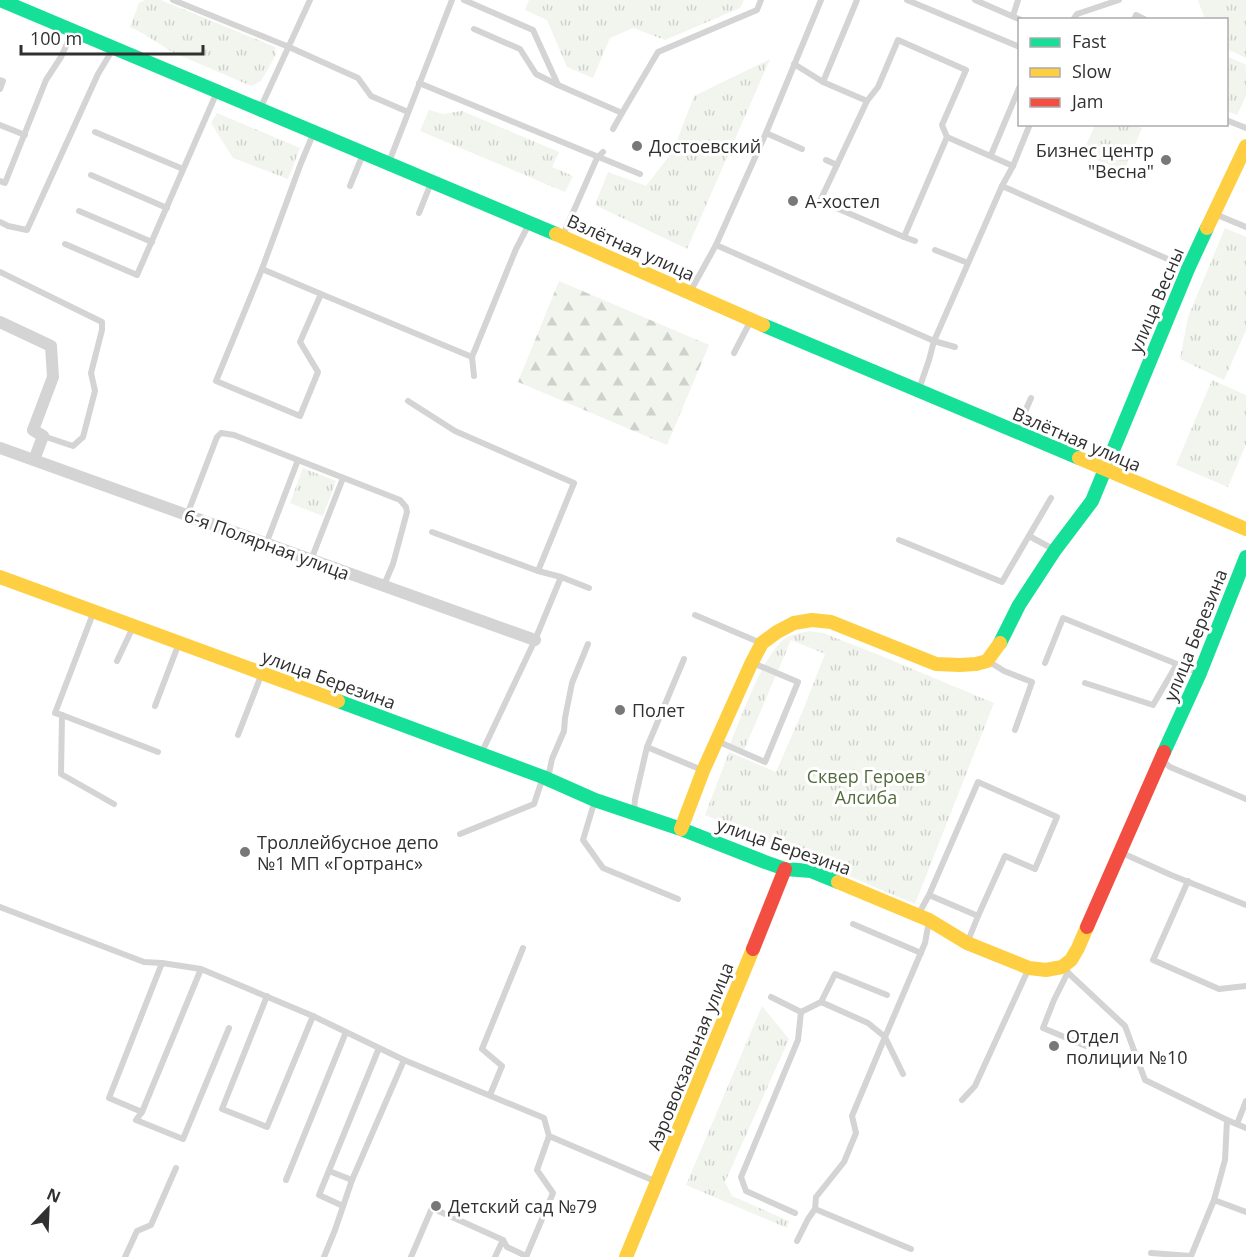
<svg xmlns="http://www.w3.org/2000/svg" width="1246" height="1257" viewBox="0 0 1246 1257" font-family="'Open Sans',sans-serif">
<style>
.grass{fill:url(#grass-tufts)}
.forest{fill:url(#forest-firs)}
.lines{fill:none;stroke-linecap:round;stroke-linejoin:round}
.lane{stroke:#d4d4d4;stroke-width:6}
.street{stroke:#d4d4d4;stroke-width:12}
.fast{stroke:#16e098;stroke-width:14}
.slow{stroke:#ffcf43;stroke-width:14}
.jam{stroke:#f24e42;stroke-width:14}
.poi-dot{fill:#787878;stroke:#fff;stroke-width:2}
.labels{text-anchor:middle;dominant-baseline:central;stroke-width:6;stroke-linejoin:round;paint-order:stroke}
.poi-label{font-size:18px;fill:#303030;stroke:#fff;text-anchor:start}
.street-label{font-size:18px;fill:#303030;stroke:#fff}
.park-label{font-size:18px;fill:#546c3d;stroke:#fff}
</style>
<defs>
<pattern id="grass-tufts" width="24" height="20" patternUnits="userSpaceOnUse" patternTransform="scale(1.5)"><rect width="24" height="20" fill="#f1f5ed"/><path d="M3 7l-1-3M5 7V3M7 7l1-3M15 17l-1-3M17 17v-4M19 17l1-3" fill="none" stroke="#cfd2cc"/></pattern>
<pattern id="forest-firs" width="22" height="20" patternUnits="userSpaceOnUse" patternTransform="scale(1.5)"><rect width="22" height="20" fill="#f1f5ed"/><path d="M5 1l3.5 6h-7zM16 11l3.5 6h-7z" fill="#cfd2cc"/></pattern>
</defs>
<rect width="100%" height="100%" fill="#fff"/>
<g class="grass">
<polygon points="145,0 161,0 275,47 276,55 261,81 251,86 172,52 144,34 130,27 139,3"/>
<polygon points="529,0 744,0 740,8 665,40 633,28 610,38 593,78 567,67 547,20 525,10"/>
<polygon points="1198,0 1246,0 1246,58 1227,49 1226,20 1205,19"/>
<polygon points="1229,57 1246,65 1246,96 1237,115 1227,111 1227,64"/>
<polygon points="770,59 687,249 595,205 608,172 646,186 673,151 694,96"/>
<polygon points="429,110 443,114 462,111 559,152 552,167 573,176 565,192 420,131"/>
<polygon points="217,113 300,148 288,179 233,158 211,123"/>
<polygon points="1095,125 1134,125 1142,128 1124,171 1082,154"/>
<polygon points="1225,228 1246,237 1246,330 1224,380 1180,359 1188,317"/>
<polygon points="1212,380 1246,395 1246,444 1228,487 1176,465"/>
<polygon points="303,468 336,481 323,516 290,503"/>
<path d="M809 631 823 633 879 655 994 703 915 904 705 815 729 752 776 772 803 710 825 654 791 640 744 750 730 744C741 718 764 652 786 638 792 634 802 633 809 631Z"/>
<polygon points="762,1006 789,1039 725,1182 732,1196 789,1221 787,1228 686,1185"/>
</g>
<polygon class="forest" points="559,281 709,345 667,445 518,382"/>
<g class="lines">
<g class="lane">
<polyline points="173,0 289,47 358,78 371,96 408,112"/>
<polyline points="464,0 533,30 558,85 622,113 658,52 757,10 761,0"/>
<polyline points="907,0 1020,47"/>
<polyline points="975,0 1021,20"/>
<polyline points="1013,16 1018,0"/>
<polyline points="1073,20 1077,14 1119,0"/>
<polyline points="1134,20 1136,15 1146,20"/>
<polyline points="474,29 520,49 536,74 558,85"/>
<polyline points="794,64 823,82 867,101 820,201 904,237 947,137"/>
<polyline points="0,80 3,81 0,89"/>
<polyline points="823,82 857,0"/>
<polyline points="419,83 640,174"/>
<polyline points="867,101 878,87 898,40 966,70 942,125 947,137 1013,166"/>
<polyline points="260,109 310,0"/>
<polyline points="1226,120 1246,128"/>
<polyline points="0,125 25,135"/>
<polyline points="613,129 622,113"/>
<polyline points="95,132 183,169"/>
<polyline points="314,132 301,163 262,269 216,381 300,416 318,372 300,342 321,294 472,357 516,249 530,222"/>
<polyline points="766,133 802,149"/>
<polyline points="991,155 1020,86"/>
<polyline points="826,160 837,165"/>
<polyline points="389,162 452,0"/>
<polyline points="91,175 167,208"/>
<polyline points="0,181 5,183 46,80 61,57 72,33"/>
<polyline points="350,186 363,154"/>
<polyline points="1002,186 1188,268"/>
<polyline points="79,211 152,242"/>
<polyline points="419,213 431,183"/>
<polyline points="1215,214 1246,227"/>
<polyline points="0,222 8,226 27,230 98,74 113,49"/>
<polyline points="563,235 597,158 603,152"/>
<polyline points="904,237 915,241"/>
<polyline points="65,244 137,275 217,92"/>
<polyline points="716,245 934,341 955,347"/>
<polyline points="935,250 968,263"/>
<polyline points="262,269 321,294"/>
<polyline points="0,272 102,322 102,330 91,373 95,391 83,437 73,446 43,436"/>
<polyline points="690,292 716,245 766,133 821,0"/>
<polyline points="734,353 750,322"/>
<polyline points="472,357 474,376"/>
<polyline points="919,389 929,360 934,341 1002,186 1013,166 1030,124"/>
<polyline points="408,401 455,431 574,483 538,571"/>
<polyline points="1017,430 1031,398"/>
<polyline points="187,515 217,437 221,433 234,435 400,500 406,507 407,512 393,564 384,585"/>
<polyline points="432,532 538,571 561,577 589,588"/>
<polyline points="1029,536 1055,550"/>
<polyline points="899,540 1002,582 1051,498"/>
<polyline points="266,544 298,460"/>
<polyline points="311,560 343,478"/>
<polyline points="94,611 55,713 62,715 158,752"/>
<polyline points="695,615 761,643"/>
<polyline points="117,661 134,625"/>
<polyline points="988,661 1004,671 1032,682 1015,730"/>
<polyline points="1045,663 1063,618 1199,673"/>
<polyline points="1085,683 1153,705 1177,664"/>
<polyline points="155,706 179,643"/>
<polyline points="62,715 61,774 114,804"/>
<polyline points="238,735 262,673"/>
<polyline points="717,741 765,762 798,682 753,663"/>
<polyline points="647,747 702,770"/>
<polyline points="481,754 535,640 561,577"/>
<polyline points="1163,761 1170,767 1246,799"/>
<polyline points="548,778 552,759 564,731 565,718 572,683 588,644"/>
<polyline points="595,800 583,840 603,868 678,899"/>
<polyline points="634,812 635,799 647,747 684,659"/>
<polyline points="460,834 534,804 543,777"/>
<polyline points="1120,852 1171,875 1246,905"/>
<polyline points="1188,881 1153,960 1219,989 1246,986"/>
<polyline points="0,907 144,962 162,963 201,969 313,1016 404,1060 544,1118 549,1136 657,1182"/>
<polyline points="918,915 929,895 978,782 1057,817 1035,869 1005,856 978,916 929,895"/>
<polyline points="853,924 921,953"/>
<polyline points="968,941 978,916"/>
<polyline points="162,963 109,1098 142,1112 136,1120 183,1139 229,1028"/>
<polyline points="1063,968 1125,1026 1145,1080 1227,1120 1246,1128"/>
<polyline points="1068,972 1054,1000 1043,1028 1086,1046"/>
<polyline points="267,996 222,1109 267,1127 313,1016"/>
<polyline points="771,997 801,1012 821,1002 835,974 887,995"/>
<polyline points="903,1074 885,1037 925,943 929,921"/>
<polyline points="490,1095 502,1066 482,1049 523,948"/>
<polyline points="962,1100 975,1086 1028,970"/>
<polyline points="142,1112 201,969"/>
<polyline points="1237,1124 1246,1101"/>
<polyline points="329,1171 352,1180"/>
<polyline points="286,1180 346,1032"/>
<polyline points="1214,1200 1246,1212"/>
<polyline points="343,1206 319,1195 379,1048"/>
<polyline points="815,1209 911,1249"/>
<polyline points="795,1213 746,1191 741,1177 798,1040 801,1012"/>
<polyline points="797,1241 808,1219 815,1209 816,1197 844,1162 856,1133 852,1116 885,1037 868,1023 821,1002"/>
<polyline points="1151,1253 1191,1256 1214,1200 1225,1160 1227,1120"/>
<polyline points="125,1257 137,1231 151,1225 176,1168"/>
<polyline points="324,1257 335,1230 352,1180 404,1060"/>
<polyline points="411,1257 432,1208 503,1240"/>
<polyline points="495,1257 503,1240 507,1247 526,1256"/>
<polyline points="526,1257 553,1193 537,1170 549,1136"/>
</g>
<g class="street">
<polyline points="0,322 51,346 53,377 33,430 43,436 34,460"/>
<polyline points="0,448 535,640"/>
</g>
<g class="fast">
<polyline points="0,0 556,234"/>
<polyline points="763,325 1079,458"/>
<polyline points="1000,643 1019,605 1055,550 1092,501 1188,269 1207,228"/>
<polyline points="338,701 543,777 595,800 681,829 765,862 785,869 811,871 838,882"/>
<polyline points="1164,752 1200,673 1246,557"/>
</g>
<g class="slow">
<polyline points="1207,228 1246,146"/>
<polyline points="556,234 763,325"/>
<polyline points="1079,458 1246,529"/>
<polyline points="0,577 338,701"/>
<polyline points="681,829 703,771 751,664 762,643 777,632 794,623 812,620 831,622 936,664 960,665 976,664 987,661 1000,643"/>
<polyline points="838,882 929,920 967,943 1029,968 1046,970 1062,967 1071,960 1078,948 1087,927"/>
<polyline points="626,1257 753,949"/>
</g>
<g class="jam">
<polyline points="1087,927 1164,752"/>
<polyline points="753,949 785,869"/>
</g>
</g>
<g class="poi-dot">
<circle cx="637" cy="146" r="6"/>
<circle cx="1166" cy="160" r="6"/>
<circle cx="793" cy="201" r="6"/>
<circle cx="620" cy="710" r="6"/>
<circle cx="245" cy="852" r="6"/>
<circle cx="1054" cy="1046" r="6"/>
<circle cx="436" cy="1206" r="6"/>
</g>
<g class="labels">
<g class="poi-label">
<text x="649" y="146">Достоевский</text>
<text x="1154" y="150" text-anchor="end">Бизнес центр<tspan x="1154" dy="21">"Весна"</tspan></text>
<text x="805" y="201">А-хостел</text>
<text x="632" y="710">Полет</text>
<text x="257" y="842">Троллейбусное депо<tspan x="257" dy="21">№1 МП «Гортранс»</tspan></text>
<text x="1066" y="1036">Отдел<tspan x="1066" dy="21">полиции №10</tspan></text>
<text x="448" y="1206">Детский сад №79</text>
</g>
<g class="street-label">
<text transform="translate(631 247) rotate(24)">Взлётная улица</text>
<text transform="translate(1156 300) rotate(-67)">улица Весны</text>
<text transform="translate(1077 439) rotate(23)">Взлётная улица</text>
<text transform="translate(267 544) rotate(20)">6-я Полярная улица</text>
<text transform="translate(1195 635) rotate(-68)">улица Березина</text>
<text transform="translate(329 679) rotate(20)">улица Березина</text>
<text transform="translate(784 846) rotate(19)">улица Березина</text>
<text transform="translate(690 1056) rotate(-68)">Аэровокзальная улица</text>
</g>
<g class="park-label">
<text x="866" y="776">Сквер Героев<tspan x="866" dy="21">Алсиба</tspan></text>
</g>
</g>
<rect x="1018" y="18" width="210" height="108" fill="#ffffff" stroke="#acacac" stroke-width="1.5"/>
<rect x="1030" y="38" width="30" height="9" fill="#16e098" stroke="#acacac" stroke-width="1.5"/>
<text x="1072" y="48" font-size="18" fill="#303030">Fast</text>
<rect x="1030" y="68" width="30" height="9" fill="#ffcf43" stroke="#acacac" stroke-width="1.5"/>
<text x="1072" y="78" font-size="18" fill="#303030">Slow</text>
<rect x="1030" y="98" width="30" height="9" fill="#f24e42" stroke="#acacac" stroke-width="1.5"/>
<text x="1072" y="108" font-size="18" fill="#303030">Jam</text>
<g transform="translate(48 1209) rotate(23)" stroke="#ffffff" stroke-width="4.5" paint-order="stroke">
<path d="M0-4.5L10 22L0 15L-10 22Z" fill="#303030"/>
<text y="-9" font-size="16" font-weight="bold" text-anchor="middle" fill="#303030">N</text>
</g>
<path d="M21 45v9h182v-9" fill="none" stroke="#303030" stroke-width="3"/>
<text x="30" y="45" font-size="18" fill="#303030" stroke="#ffffff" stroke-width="4.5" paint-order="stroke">100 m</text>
</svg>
